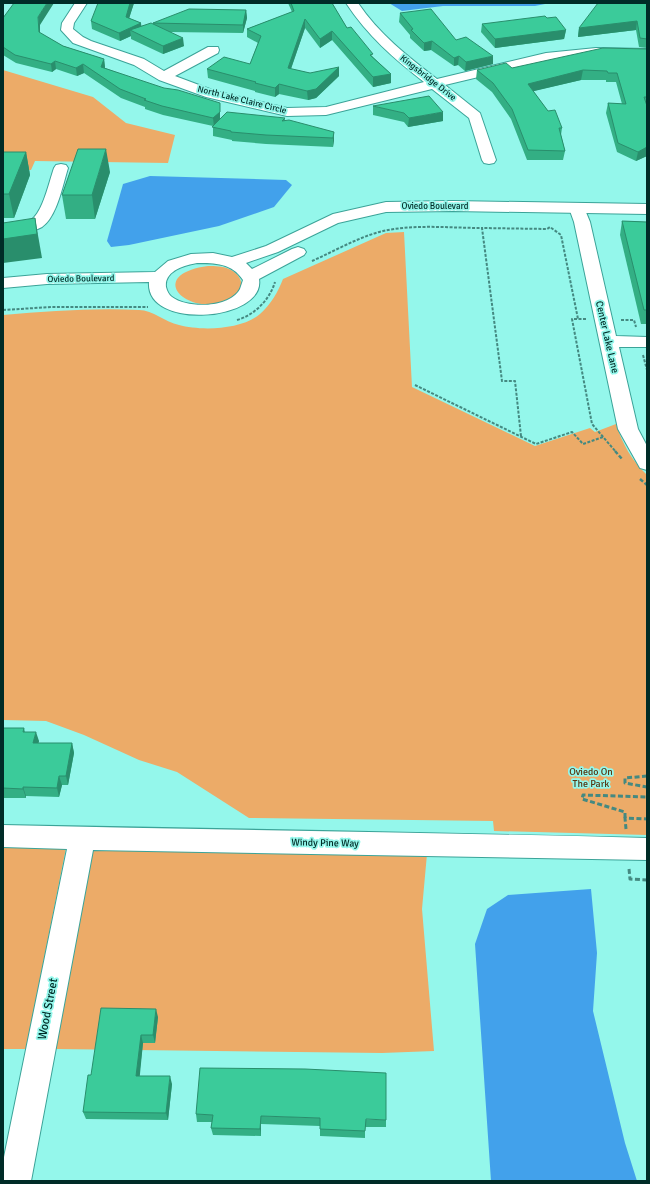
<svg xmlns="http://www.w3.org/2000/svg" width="650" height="1184" viewBox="0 0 650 1184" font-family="Signika,sans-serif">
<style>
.green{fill:#ecab68}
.water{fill:#42a1eb}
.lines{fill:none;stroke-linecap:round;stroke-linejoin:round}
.minor-casing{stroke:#3ba398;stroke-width:2}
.tertiary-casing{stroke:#3ba398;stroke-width:2}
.path-far2{stroke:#448981;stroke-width:2;stroke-dasharray:3 1.5;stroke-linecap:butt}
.path-far1{stroke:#448981;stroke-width:2.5;stroke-dasharray:4 2;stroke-linecap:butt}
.path{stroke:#448981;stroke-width:3;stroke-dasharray:5 2.5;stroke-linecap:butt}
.minor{fill:#fff;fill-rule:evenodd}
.tertiary{fill:#fff;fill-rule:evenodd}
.wall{fill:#33af84}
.shaded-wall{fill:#298e6c}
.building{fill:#3bcb9a;stroke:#298e6c}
.labels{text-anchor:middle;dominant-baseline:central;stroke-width:3.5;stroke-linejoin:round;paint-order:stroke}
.far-street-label{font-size:9px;fill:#002c27;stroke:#94f7eb}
.street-label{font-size:10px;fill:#002c27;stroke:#94f7eb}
.park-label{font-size:10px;fill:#563511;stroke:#94f7eb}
.near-street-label{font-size:12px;fill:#002c27;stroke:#94f7eb}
</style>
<rect width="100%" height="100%" fill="#94f7eb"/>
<g class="green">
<polygon points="3,70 93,97 126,123 175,135 168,163 35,161 31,170 3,169"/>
<path d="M404 232 412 387 535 446 590 428 595 432 616 424C622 443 632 461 647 475V835L494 831 493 821 249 818 177 772 139 760 84 735 46 721 3 720V315C48 311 94 308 139 310 153 310 165 322 179 325 201 331 242 330 260 314 271 304 278 292 283 279L386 233Z"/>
<path d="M208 266C215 266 223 266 229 269 243 275 246 289 233 297 192 322 141 275 208 266Z"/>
<polygon points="3,846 66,848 26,1049 3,1049"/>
<polygon points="93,848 427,854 422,909 434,1051 382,1053 56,1049"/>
</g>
<g class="water">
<polygon points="389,3 550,3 535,6 443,6 402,11"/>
<polygon points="150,176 286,180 292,185 274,207 219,226 129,245 111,247 107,241 123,184"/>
<polygon points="591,889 597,953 593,1011 625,1143 637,1181 491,1181 475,944 487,909 508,895"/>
</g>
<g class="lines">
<defs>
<g id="minor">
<path d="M75 3H87L74 23 73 29 83 37 91 41 144 59 164 71 208 47H218L219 50 218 53 175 76 215 91 287 108 326 107 424 82C393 58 368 36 346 3H358C379 34 407 56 437 79L546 53 596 48 647 49V57L596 56 546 61 445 85 480 113 496 160 494 163 489 164 484 163 482 160 469 118 432 89 326 115 287 116 206 97 159 80 134 65 73 43 61 30 62 23Z"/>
<path d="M61 164 66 165 68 168C63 184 57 217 42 227 31 233 15 235 3 238V228C12 226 23 225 31 220 43 212 49 182 54 168L56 165Z"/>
<polygon points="577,203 583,205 590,222 616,336 647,337 647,347 619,347 638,429 647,446 647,470 640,468 618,429 574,222 569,208 571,205"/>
<path d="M3 825C218 830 432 832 647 838V860L93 850 31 1181H3V1162L67 849 3 847Z"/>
</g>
<path id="tertiary" d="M453 201 647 204V214L453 211 386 212 338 223 278 252 246 263 252 269 292 249 298 247 304 249 306 252 304 255 259 279C266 321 145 331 149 282L47 284 3 288V278L47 274 155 272 168 261 191 254 213 253 232 257 266 246 333 214 386 202ZM197 263C215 263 232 263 243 280 242 283 241 286 240 289 230 308 188 309 172 297 169 295 167 291 166 287 164 271 185 265 197 263Z"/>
</defs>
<use href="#minor" class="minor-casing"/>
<use href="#tertiary" class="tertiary-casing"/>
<g class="path-far2">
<path d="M312 261C335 251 358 237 383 231 415 224 449 228 482 228"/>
<polyline points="3,310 51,307 148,307"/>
<polyline points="586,319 572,319 592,424 616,452"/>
<path d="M237 320C255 315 270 299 275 282"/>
<polyline points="621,320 634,320 636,327"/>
<polyline points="643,355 647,370"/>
<polyline points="415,385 536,444 572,432 583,444 603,437"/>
<polyline points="521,436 515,381 502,381 482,228 547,229 550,227 561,235 578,319"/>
</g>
<g class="path-far1">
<polyline points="615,451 622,459"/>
<polyline points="640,479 647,485"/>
</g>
<g class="path">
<polyline points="647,776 625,778 625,783 647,787"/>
<polyline points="625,818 625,812 582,799 583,795 647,797"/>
<polyline points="626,829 625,818 647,819"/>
<polyline points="629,869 630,879 647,880"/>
</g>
<use href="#minor" class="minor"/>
<use href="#tertiary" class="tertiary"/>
</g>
<g class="wall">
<polygon points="134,3 129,18 141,23 141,26 153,24 153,23 246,10 247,18 243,33 170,32 184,46 163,54 131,39 131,36 120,41 92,29 91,21"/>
<polygon points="288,3 332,3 347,28 373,57 391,74 391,83 373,87 332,40 320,48 305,28 291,69 310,73 339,76 316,98 308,100 279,94 275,97 255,92 255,91 208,78 207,69 250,64 258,43 247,37 247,29 292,12"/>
<polygon points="647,3 647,48 639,47 636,30 578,37 579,28"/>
<polygon points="400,13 456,40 493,64 465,71 458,65 454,66 431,50 424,51 410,38 410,35 399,22"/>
<polygon points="3,18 40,25 40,33 63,46 104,59 105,68 220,112 220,119 285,118 285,121 334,132 333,147 266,144 232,141 232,140 213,136 213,126 163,115 145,109 145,107 121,98 84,73 77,76 56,69 52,72 16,63 3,55"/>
<polygon points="547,18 566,30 564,39 495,48 481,32 482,24"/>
<polygon points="647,49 647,156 636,161 617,152 606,113 608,103 622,104 616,82 606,82 606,80 581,80 533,91 548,111 562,128 561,135 565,151 563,160 527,160 511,119 492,92 476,79 477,70 512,68"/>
<polygon points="373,106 443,121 408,127 404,122 373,115"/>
<polygon points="3,152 26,152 30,175 14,218 3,218"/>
<polygon points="110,172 95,219 66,219 62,195"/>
<polygon points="622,221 647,222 647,324 641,324 620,235"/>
<polygon points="3,728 24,728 25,732 39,741 38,743 72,743 74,753 68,785 62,785 59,797 26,796 26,798 3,798"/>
<polygon points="158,1017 155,1043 143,1043 139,1076 172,1084 168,1120 86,1119 83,1112 91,1075"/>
<polygon points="196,1114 386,1120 386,1127 365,1127 365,1138 320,1136 320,1126 261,1124 261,1136 213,1135 211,1128 212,1122 197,1122"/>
</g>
<g class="shaded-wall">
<polygon points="47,3 54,3 40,25 40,41 39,32 38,17"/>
<polygon points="130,3 134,3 127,25 126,17"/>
<polygon points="246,10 247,18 243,33 243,25"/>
<polygon points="305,19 305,28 288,77 288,68"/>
<polygon points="637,21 636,30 578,37 579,28"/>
<polygon points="141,23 142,32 130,30 131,36 120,41 119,33"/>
<polygon points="566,30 564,39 495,48 495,39"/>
<polygon points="332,31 332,40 320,48 320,39"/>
<polygon points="183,38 184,46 163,54 163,46"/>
<polygon points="432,41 431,50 424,51 424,43"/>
<polygon points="459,56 458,65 454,66 454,58"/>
<polygon points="493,56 493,64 465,71 466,62"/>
<polygon points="104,59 105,67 103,75 101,67"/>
<polygon points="55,61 56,69 52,72 51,64"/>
<polygon points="83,64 84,73 77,76 76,68"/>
<polygon points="339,67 339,76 316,98 308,100 307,91"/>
<polygon points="583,70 581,80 526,93 528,84"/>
<polygon points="391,74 391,83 373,87 373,77"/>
<polygon points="279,84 279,94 275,97 275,88"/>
<polygon points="220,103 220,121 214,127 213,118"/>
<polygon points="443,112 443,121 408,127 409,118"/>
<polygon points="334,132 334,141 333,147 333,138"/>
<polygon points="647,147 647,156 636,161 638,152"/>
<polygon points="106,149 110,172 95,219 92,195"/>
<polygon points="26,152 30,175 14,218 9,194"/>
<polygon points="35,218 42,258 3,263 3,239"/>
<polygon points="36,732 39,741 36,752 33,743"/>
<polygon points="72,743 74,753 68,785 66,776"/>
<polygon points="59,776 62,785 59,797 57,788"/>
<polygon points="23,787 26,796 26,798 23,789"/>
<polygon points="156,1009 158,1017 155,1043 153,1035"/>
<polygon points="141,1035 143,1043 139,1084 136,1076"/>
<polygon points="170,1076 172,1084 168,1120 166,1113"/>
<polygon points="261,1116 261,1136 260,1129"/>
</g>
<g class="building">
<polygon points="14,3 47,3 38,17 39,32 63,46 104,59 101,67 164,88 178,90 220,103 220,112 213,118 162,106 144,100 146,99 120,89 83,64 76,68 55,61 51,64 15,55 3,47 3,18"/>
<polygon points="98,3 130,3 126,17 141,23 119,33 91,21"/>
<polygon points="291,3 332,3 347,28 351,27 373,54 370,55 391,74 373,77 332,31 320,39 305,19 288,68 310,73 339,67 316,89 307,91 279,84 275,88 255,83 256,82 207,69 224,57 250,64 261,36 247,29 294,11"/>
<polygon points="598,3 647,3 647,39 640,38 637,21 579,28"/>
<polygon points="189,9 246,10 243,25 153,23"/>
<polygon points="431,9 456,40 466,37 493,56 466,62 459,56 454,58 432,41 424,43 411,30 413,29 400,13"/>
<polygon points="545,16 547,18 556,17 566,30 495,39 482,24"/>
<polygon points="151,23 183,38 163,46 130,30"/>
<polygon points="603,48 647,49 647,97 644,97 647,106 647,147 638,152 618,143 608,103 626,104 617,73 608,73 607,71 583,70 528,84 548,111 555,110 562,128 559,128 565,151 528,150 512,109 493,83 477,70 506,63 512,68"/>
<polygon points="429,96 443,112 409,118 404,113 373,106"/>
<polygon points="227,112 285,118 282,121 289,120 334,132 333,138 266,135 231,132 231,131 212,127"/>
<polygon points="78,149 106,149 92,195 62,195"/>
<polygon points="3,152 26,152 9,194 3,194"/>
<polygon points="35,218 37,234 3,239 3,223"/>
<polygon points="622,221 647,222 647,310 644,310"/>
<polygon points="3,728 24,728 23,732 36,732 33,743 72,743 66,776 59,776 57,788 23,787 23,789 3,788"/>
<polygon points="101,1008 156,1009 153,1035 141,1035 136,1076 170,1076 166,1113 83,1112 88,1075 91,1075"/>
<polygon points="200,1068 305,1069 386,1073 386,1120 366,1119 365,1131 320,1129 320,1118 261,1116 260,1129 211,1128 213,1115 196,1114"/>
</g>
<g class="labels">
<g class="far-street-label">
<text transform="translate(428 78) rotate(38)">Kingsbridge Drive</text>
<text transform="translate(242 100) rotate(14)">North Lake Claire Circle</text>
<text x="435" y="206">Oviedo Boulevard</text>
<text transform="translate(81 279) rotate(-1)">Oviedo Boulevard</text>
</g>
<g class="street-label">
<text transform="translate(607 337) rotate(77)">Center Lake Lane</text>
<text transform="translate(325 843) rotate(1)">Windy Pine Way</text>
</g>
<g class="park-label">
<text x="591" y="772">Oviedo On<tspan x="591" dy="12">The Park</tspan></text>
</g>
<g class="near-street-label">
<text transform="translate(48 1009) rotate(-79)">Wood Street</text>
</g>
</g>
<rect width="650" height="1184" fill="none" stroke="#002c27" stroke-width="8"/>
</svg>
